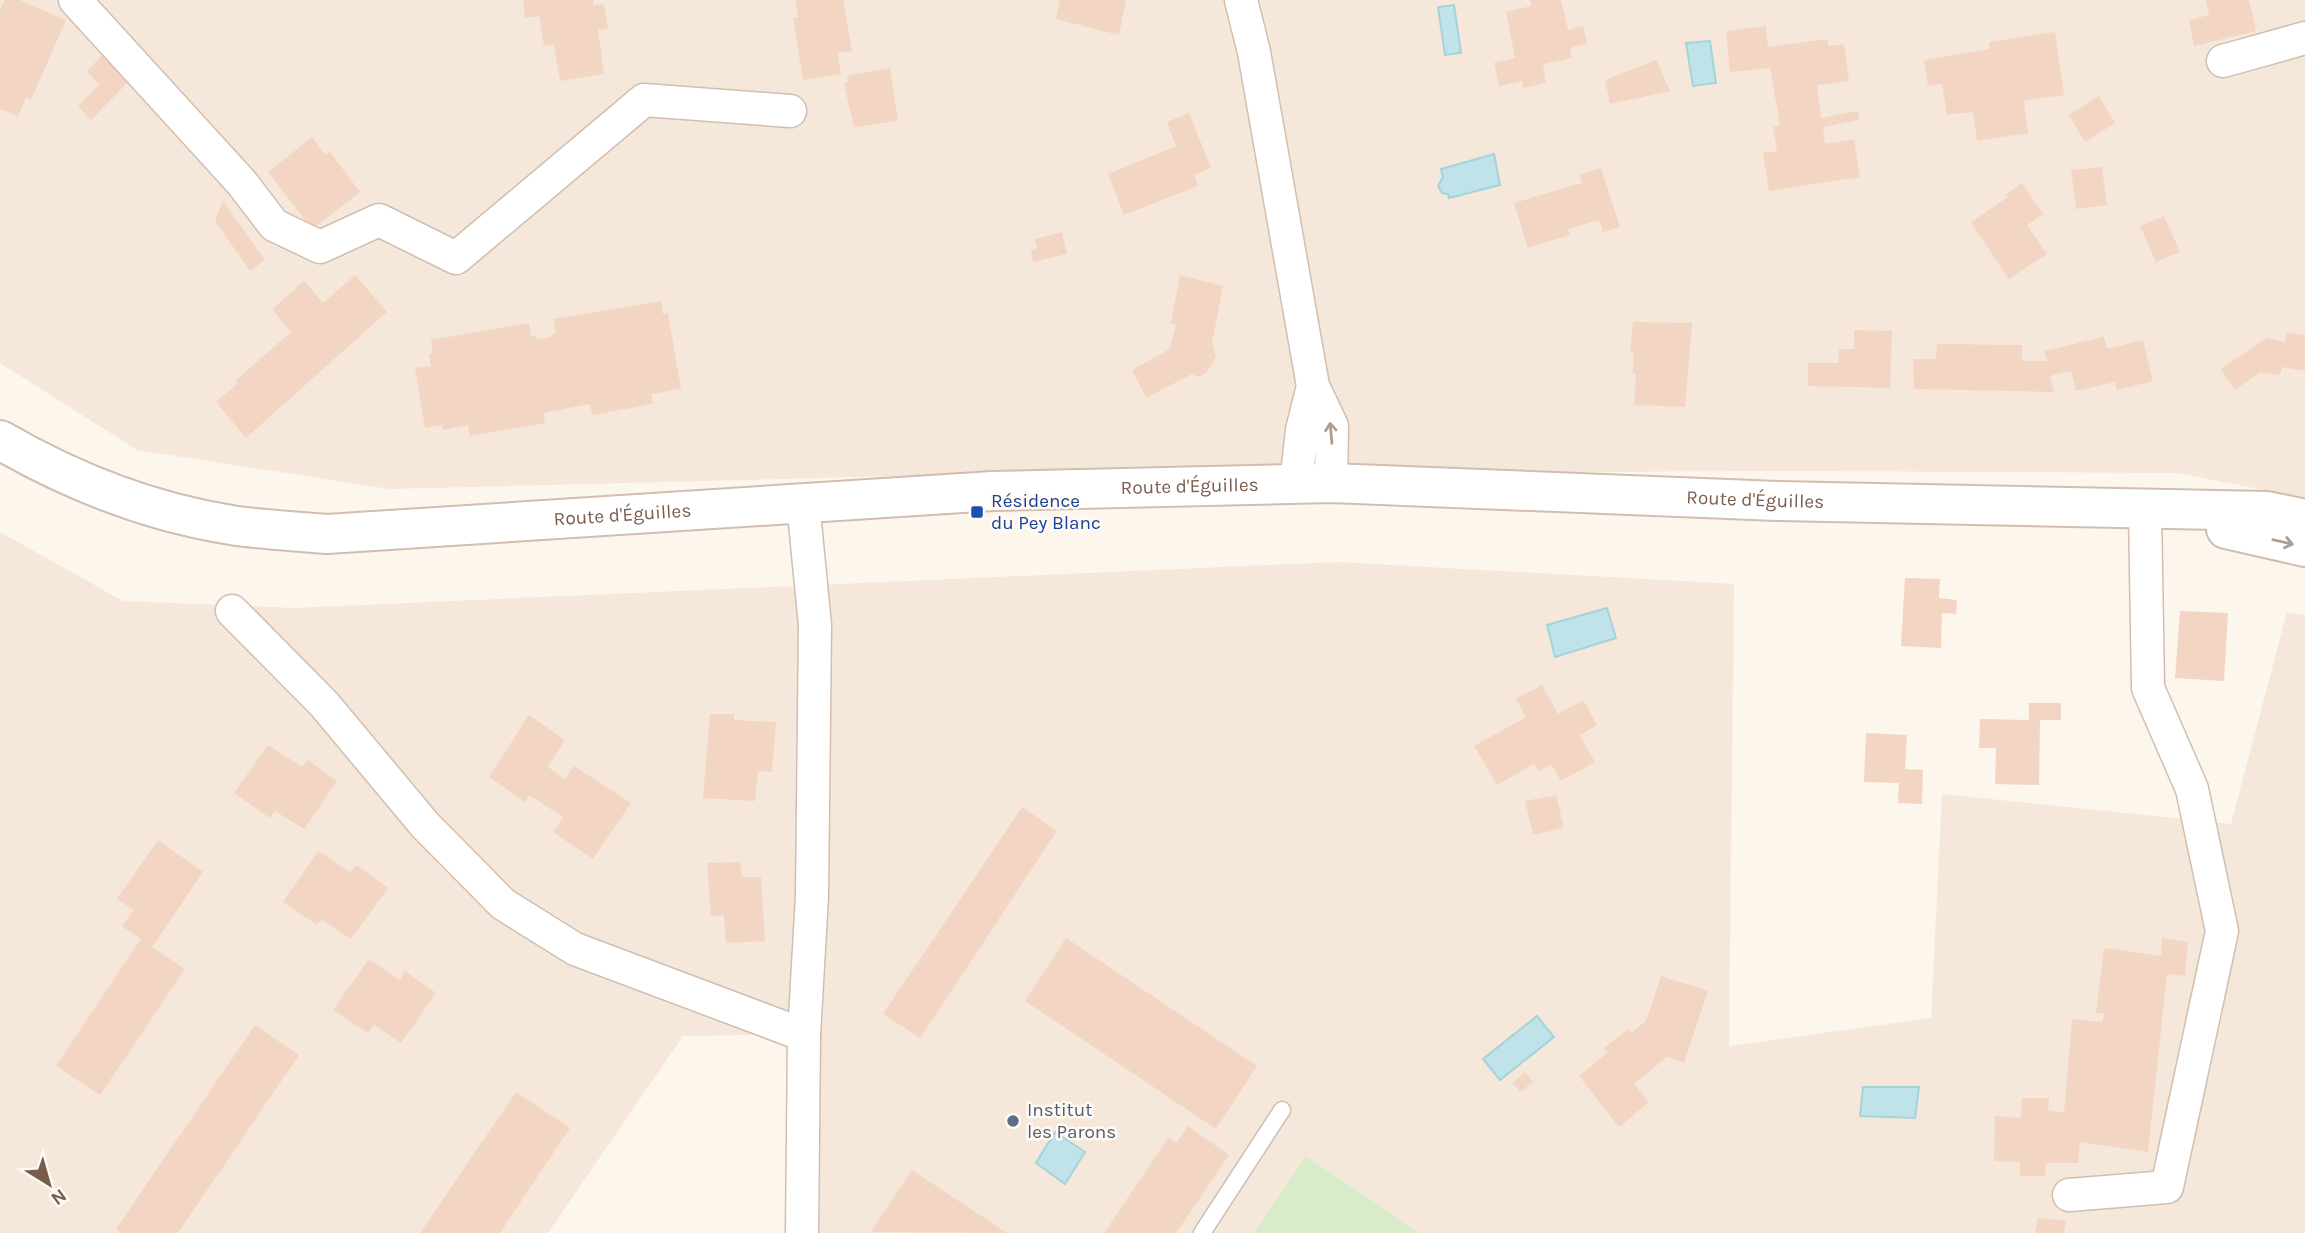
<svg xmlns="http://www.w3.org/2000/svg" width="2305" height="1233" viewBox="0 0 2305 1233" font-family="Karla,sans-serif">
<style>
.residential{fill:#f5e8da}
.green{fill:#d8ecc9}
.water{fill:#bfe3e8;stroke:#a5d3da;stroke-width:2}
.building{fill:#f3d5c3}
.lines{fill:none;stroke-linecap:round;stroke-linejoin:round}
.service-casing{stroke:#d1beb0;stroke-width:19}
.minor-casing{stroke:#d1beb0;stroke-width:35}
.tertiary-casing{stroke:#d1beb0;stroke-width:42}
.service{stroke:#fff;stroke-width:16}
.minor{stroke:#fff;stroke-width:32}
.tertiary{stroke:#fff;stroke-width:38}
.oneway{stroke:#af9d94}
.transit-dot{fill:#1a4fb4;stroke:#fffaf3;stroke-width:2.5}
.service-dot{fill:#5c6f8a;stroke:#fffaf3;stroke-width:2.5}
.labels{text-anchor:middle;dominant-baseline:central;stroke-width:5;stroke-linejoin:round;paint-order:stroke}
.street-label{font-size:19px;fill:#7a5c4d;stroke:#fffaf3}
.transit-label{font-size:19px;fill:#164399;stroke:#fffaf3;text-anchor:start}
.service-label{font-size:19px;fill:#4e5e75;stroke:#fffaf3;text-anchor:start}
</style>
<rect width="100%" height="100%" fill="#fdf6ec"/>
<g class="residential">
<polygon points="0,0 2305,0 2305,498 2178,473 1794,471 937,475 389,489 137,450 0,363"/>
<polygon points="0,532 123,601 295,608 1337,562 1734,584 1729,1046 1931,1018 1942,794 2231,824 2287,612 2305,615 2305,1233 809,1233 806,1034 683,1036 548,1233 0,1233"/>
</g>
<polygon class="green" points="1306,1156 1419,1233 1254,1233"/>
<g class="water">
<polygon points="1454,5 1461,53 1445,55 1438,7"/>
<polygon points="1710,41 1716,83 1693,86 1686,43"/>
<polygon points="1494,154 1500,185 1449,198 1448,194 1442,193 1438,186 1443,177 1441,169"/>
<polygon points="1607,608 1616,638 1555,657 1547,625"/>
<polygon points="1537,1016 1554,1037 1500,1080 1483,1059"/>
<polygon points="1863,1087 1919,1087 1915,1118 1860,1116"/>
<polygon points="1055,1132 1085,1152 1065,1184 1036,1163"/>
</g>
<g class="building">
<polygon points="5,0 20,0 66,20 31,100 26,98 18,116 0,109 0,10"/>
<polygon points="523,0 593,0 594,5 604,4 608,29 598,30 604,74 560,81 554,45 544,46 539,16 525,18"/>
<polygon points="795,0 843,0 852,51 838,53 841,74 803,80 793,18 798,17"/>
<polygon points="1060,0 1126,0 1119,35 1056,19"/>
<polygon points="1530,0 1561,0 1568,30 1583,26 1587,44 1570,48 1572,58 1543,64 1546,83 1523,88 1522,81 1499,86 1494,63 1515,58 1506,12 1531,6"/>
<polygon points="2206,0 2249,0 2256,31 2194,46 2189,20 2209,15"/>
<polygon points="1766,26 1768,47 1827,39 1829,46 1844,44 1849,81 1817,85 1821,118 1858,111 1859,120 1823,127 1825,144 1854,139 1860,177 1769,191 1763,153 1777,151 1773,127 1780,125 1770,68 1730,72 1726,31"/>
<polygon points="2055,32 2064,95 2024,101 2028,133 1977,141 1973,112 1947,115 1942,84 1928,86 1924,60 1990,49 1989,42"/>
<polygon points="107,50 132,78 91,120 78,106 99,85 87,71"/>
<polygon points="1656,60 1670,91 1610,104 1605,80"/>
<polygon points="890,68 898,121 854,127 844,84 849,82 847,76"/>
<polygon points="2099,96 2115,123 2085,142 2069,115"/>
<polygon points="1189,113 1211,168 1194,175 1198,186 1124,215 1108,174 1176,146 1167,122"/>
<polygon points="312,137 325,155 330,152 360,192 312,229 268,172"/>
<polygon points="2102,167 2107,205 2076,209 2071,170"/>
<polygon points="1601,168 1620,227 1603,232 1599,220 1568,229 1570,235 1528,248 1514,203 1582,183 1579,175"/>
<polygon points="2022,183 2043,214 2027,225 2047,254 2009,279 1971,222 2008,197 2006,194"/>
<polygon points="223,201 265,260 250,271 215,221"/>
<polygon points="2164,216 2180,252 2156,262 2140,226"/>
<polygon points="1062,232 1067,254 1033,262 1031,250 1037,248 1035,239"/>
<polygon points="355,275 387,312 246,438 216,402 238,383 236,380 291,332 272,309 304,281 323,303"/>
<polygon points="1180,275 1223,286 1212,343 1216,357 1206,373 1198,377 1192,374 1146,398 1132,370 1170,349 1176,324 1171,323"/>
<polygon points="661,301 663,314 668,313 681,389 651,394 653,404 592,415 590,404 543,413 545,423 470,436 468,425 443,430 442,425 425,428 415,368 431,366 429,354 433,353 431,340 529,323 531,337 536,336 537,340 551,337 551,334 556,333 553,319"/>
<polygon points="1633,322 1692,323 1685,407 1634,405 1636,374 1633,374 1634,353 1630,353"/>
<polygon points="1854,330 1892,331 1890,388 1808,386 1808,363 1838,363 1839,349 1854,349"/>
<polygon points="2287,332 2305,335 2305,371 2282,367 2280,375 2260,372 2235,390 2221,369 2267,338 2285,342"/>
<polygon points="2104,337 2107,349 2143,340 2153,381 2117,390 2115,382 2076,391 2071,371 2050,376 2054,392 1914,389 1913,359 1936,359 1937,344 2022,345 2022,361 2047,361 2044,351"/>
<polygon points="1905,578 1940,579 1939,598 1957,600 1956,614 1942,613 1941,648 1901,646"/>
<polygon points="2180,611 2228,613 2224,681 2175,678"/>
<polygon points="1542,685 1558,714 1583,700 1597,725 1580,735 1595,762 1561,781 1551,764 1539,772 1534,764 1497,785 1474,746 1526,717 1516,699"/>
<polygon points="2029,703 2061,703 2061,720 2040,720 2039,785 1995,784 1996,748 1979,748 1980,719 2029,720"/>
<polygon points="710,714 734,714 734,720 776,722 772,772 758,771 755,801 703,798"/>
<polygon points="529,715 565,740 548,767 565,779 574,766 631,803 593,859 553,832 563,817 529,795 525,802 489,777"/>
<polygon points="1866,733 1907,735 1905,769 1923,770 1922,804 1898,803 1899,783 1864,782"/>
<polygon points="268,745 302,767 308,760 337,781 304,829 275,811 270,818 234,793"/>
<polygon points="1556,795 1564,828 1533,835 1525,801"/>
<polygon points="1022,807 1057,831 920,1038 883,1014"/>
<polygon points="158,840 203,872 152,947 185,969 100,1095 56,1066 141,939 122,926 134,910 117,899"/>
<polygon points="318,851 350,872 356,865 388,888 351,939 322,920 317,925 283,902"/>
<polygon points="740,862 742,877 761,877 765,941 726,943 724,915 711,916 707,863"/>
<polygon points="1066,938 1257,1066 1216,1129 1025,1001"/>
<polygon points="2162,938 2188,942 2185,976 2167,974 2148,1152 2080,1142 2078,1163 2046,1163 2045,1176 2020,1176 2020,1162 1994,1161 1995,1116 2021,1118 2022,1098 2049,1098 2048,1110 2064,1113 2072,1019 2102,1022 2104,1013 2096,1013 2104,948 2161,956"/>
<polygon points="369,959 400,980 405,971 436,993 401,1043 374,1025 368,1033 333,1010"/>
<polygon points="1661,976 1708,991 1684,1063 1667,1057 1634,1084 1649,1102 1619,1127 1579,1076 1608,1052 1604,1048 1628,1029 1631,1033 1646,1021"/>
<polygon points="255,1025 299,1055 178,1233 121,1233 116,1229"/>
<polygon points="1525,1072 1533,1082 1520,1092 1512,1083"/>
<polygon points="516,1092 570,1128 500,1233 420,1233"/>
<polygon points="1188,1126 1229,1155 1176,1233 1104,1233 1168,1138 1176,1143"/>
<polygon points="912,1170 1007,1233 871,1232"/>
<polygon points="2038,1218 2066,1221 2064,1233 2035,1233"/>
</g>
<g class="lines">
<defs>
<polyline id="service" points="1202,1233 1282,1110"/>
<g id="minor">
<polyline points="75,0 242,183 274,225 320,247 379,220 456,258 644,100 790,111"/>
<polyline points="1241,0 1254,52 1313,386 1332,426 1331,483"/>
<polyline points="2223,61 2305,38"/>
<polyline points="1296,484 1302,430 1313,386"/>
<polyline points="232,611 324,704 425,825 503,904 575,949 804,1035"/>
<polyline points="2069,1195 2167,1187 2222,931 2192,789 2148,688 2145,510"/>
<polyline points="802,1233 804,1035 812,896 815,625 803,503"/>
</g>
<g id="tertiary">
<path id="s1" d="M0 440C71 481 149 512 231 525 262 530 295 531 327 534L993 491 1331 483 1777 501 2267 511 2305 519"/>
<polyline points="2226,529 2305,547"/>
</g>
</defs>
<use href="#service" class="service-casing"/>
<use href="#minor" class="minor-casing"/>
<use href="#tertiary" class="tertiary-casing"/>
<use href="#service" class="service"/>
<use href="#minor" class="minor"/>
<use href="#tertiary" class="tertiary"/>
</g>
<defs><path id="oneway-shaft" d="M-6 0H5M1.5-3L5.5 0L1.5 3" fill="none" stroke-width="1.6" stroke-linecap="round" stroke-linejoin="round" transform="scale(1.75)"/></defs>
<g class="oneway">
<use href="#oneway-shaft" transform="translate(1331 433) rotate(-95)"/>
<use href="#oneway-shaft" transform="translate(2283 542) rotate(13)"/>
</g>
<rect class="transit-dot" x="970" y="505" width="14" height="14" rx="3.5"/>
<circle class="service-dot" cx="1013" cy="1121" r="7"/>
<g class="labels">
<g class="street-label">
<text stroke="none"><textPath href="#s1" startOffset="1208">Route d'Éguilles</textPath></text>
<text stroke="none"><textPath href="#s1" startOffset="1774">Route d'Éguilles</textPath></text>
<text stroke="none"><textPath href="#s1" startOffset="640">Route d'Éguilles</textPath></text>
</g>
<g class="transit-label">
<text x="991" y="501">Résidence<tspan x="991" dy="22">du Pey Blanc</tspan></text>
</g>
<g class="service-label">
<text x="1027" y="1110">Institut<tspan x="1027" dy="22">les Parons</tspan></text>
</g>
</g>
<g transform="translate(49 1184) rotate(143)" stroke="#fffaf3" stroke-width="5" paint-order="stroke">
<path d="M0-5L12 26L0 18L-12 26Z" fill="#7a5c4d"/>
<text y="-10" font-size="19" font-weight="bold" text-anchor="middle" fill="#7a5c4d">N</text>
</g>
</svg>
